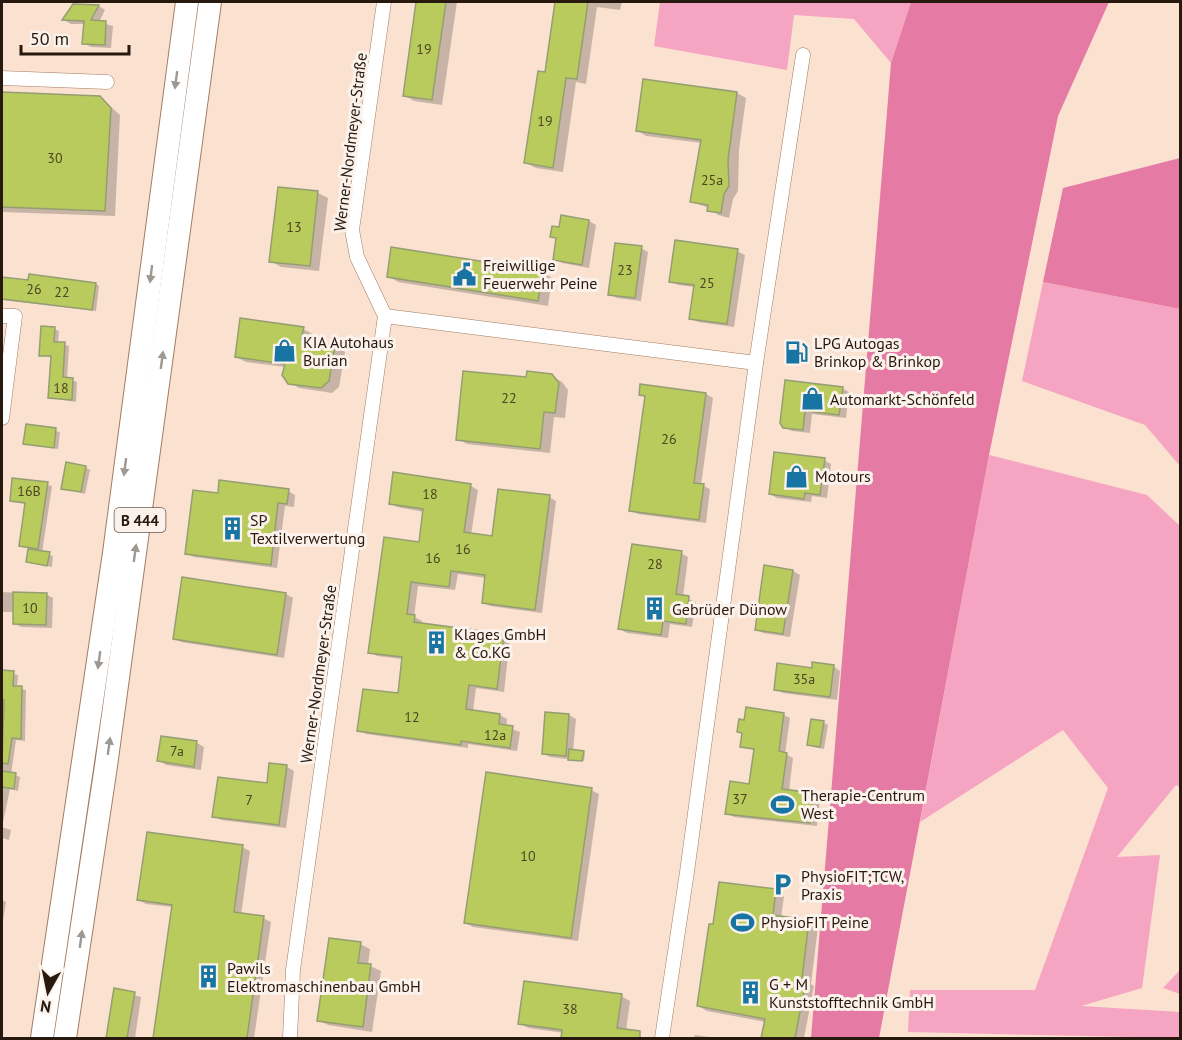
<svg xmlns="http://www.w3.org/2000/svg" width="1182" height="1040" viewBox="0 0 1182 1040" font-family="'PT Sans',sans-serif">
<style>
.green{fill:#f5a4c1}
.forest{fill:#e57ba4}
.shadow{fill:#0003}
.building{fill:#b9cb5c;stroke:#959e72;stroke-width:1.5}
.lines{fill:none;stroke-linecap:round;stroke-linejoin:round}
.minor-casing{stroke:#a27c61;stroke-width:15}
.trunk-casing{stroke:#a27c61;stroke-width:24}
.minor{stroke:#fff;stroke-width:14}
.trunk{stroke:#fff;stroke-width:22}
.oneway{fill:#9e9893}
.labels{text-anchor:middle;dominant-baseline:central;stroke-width:6;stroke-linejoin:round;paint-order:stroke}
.number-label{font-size:14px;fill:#4c4622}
.shield{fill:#fbf2ec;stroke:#675a51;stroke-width:1.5}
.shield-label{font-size:15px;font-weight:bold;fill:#28190e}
.street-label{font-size:16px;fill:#28190e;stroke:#fbf2ec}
.poi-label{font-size:16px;fill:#28190e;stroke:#fbf2ec;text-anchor:start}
</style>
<rect width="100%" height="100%" fill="#fbe1d0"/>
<g class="green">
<polygon points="660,2 911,2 891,63 854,19 794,15 787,70 654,46"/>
<polygon points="1043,282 1180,309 1180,466 1145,425 1022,381"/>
<polygon points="989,455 1147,495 1180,526 1180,787 1176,785 1117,857 1160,855 1142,988 1081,1006 1180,1012 1180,1038 908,1032 910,990 1035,990 1108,788 1063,730 920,822"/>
<polygon points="1180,970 1180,994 1163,988"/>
</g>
<g class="forest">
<polygon points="911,2 1109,2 1058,116 989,455 879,1038 811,1038 891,63"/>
<polygon points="1180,158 1180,309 1043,282 1063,188"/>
</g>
<g class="shadow">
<polygon points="418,2 457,2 442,105 414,101 404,95"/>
<polygon points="557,2 622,2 620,10 597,7 586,84 576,82 563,172 536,168 526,163 546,74"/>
<polygon points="74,5 99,6 105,10 99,22 113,26 111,48 91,47 84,43 85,24 71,24 64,20"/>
<polygon points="644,80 737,93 746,98 739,150 738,191 733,199 729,218 718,215 709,208 692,202 702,143 646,136 637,130"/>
<polygon points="2,93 100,97 120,115 115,216 2,212"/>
<polygon points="279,188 318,193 328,198 319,271 281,267 271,261"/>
<polygon points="562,217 589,221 596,225 589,268 562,263 555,259 558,239 552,236 560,229"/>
<polygon points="641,248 648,252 641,301 617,298 609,294"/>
<polygon points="737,251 745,255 734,327 698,322 691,318 695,287 678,285 671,281"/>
<polygon points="543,272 552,278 548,306 398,282 388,276"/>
<polygon points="2,278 96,284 99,286 96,311 2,300"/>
<polygon points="54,329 59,331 58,344 69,346 67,379 77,382 76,402 50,398 53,358 40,355"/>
<polygon points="303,329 313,334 311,342 335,346 345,352 339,387 332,393 299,388 289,382 285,367 246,362 236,357"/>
<polygon points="552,376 562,382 568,390 565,418 554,417 550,453 467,444 458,439 528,379"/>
<polygon points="842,388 849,392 846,418 812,414 810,433 792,431 784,427 781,422"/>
<polygon points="640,394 706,394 713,398 701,485 710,489 706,523 638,514 631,510 646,397"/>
<polygon points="27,426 60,432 58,449 25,443"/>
<polygon points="824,460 831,464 827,498 812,496 811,502 777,498 770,494"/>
<polygon points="85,467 90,470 85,494 63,488"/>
<polygon points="395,474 471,486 478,490 471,535 493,538 549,497 556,501 542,613 490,606 483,602 486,578 458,574 455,590 418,586 414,617 422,621 421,625 503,635 510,639 504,692 476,688 473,711 500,715 507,719 506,727 520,732 517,751 468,744 468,748 366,734 359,730 399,695 403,659 377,656 370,652 420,544 424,512 397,507 390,503"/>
<polygon points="14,479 52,486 42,553 53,556 52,567 28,562 30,549 20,545 26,504 11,500"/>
<polygon points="288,491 295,495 294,507 285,506 277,568 194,557 186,553 219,495"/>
<polygon points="681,553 688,557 683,597 696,602 692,627 670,624 668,638 627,633 620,629"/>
<polygon points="765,566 793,571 800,575 790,637 763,633 756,629"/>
<polygon points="2,592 46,594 53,598 52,628 21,627 14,623 14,612 2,612"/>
<polygon points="286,594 293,598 284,658 181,642 174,638"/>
<polygon points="833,666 840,671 837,700 783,693 776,689"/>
<polygon points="2,672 18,675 17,688 26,690 25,741 16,740 11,774 20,777 18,791 10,789 2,827 11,830 9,840 2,838"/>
<polygon points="569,715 576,719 573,751 585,753 584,761 550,757 543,753"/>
<polygon points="784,715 790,718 785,754 793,758 789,791 814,795 820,799 817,826 734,817 727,813 751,786 756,751 742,746 743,734 738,732 745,721"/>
<polygon points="824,723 828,725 824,749 813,747 809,745"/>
<polygon points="162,737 197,743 204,747 201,770 166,765 159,760"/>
<polygon points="287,767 294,771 286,828 221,820 214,816 268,785"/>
<polygon points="591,790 599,794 578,941 473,927 466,923"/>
<polygon points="242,847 250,851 241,915 263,918 271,922 254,1038 155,1038 173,907 146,904 139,900"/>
<polygon points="775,891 784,896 781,918 809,922 818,927 811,984 814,986 804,1038 763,1038 766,1022 707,1011 698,1006 715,925"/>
<polygon points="2,900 6,902 2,927"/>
<polygon points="360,944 370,949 368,965 381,971 372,1032 328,1025 318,1020"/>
<polygon points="115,990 141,997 135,1038 108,1038"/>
<polygon points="621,996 630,1001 626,1031 637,1038 563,1038 564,1033 528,1028 519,1023"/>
<polygon points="695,1035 716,1038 694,1038"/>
</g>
<g class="building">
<polygon points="416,2 446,2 432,100 403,96"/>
<polygon points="555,2 588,2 577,79 566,78 553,168 524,163 538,71 545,72"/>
<polygon points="73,4 99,5 91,20 106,21 105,45 82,44 84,21 62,20"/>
<polygon points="643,79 737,92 728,160 729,186 724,194 721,213 707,211 708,205 690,202 701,140 636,131"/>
<polygon points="2,92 100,96 111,108 105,211 2,207"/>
<polygon points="278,187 318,191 310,266 269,262"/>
<polygon points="561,215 589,220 582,265 553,260 556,238 550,237 552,226 559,227"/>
<polygon points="675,240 738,249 727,324 689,319 694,285 669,282"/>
<polygon points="615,243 642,246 635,298 608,295"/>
<polygon points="391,247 543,271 538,301 387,277"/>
<polygon points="29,274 96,283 92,310 2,299 2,277 28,280"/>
<polygon points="240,318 304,327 301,339 335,345 329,381 321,388 288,384 282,375 285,364 235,357"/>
<polygon points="41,326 55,327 54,342 65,342 63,377 73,378 72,400 48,398 51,356 39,356"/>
<polygon points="463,371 526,377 527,371 552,374 559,383 555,413 544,412 540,449 456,440"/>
<polygon points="785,380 843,387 839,415 805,411 803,430 783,428 780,423"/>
<polygon points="640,384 706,393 694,483 704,484 699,520 629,511 645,396 639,395"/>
<polygon points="26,424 56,428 54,448 23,444"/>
<polygon points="774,452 825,458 820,495 805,493 804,499 769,494"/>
<polygon points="66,462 86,466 81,492 61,489"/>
<polygon points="393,472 471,484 464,532 492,536 498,489 550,495 535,610 482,603 485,575 451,571 449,587 411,582 407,614 415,615 414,622 504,634 497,689 469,685 466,709 500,714 499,724 513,726 510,748 461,741 461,745 357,731 363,689 398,693 402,657 368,653 384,537 419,542 423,509 389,504"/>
<polygon points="12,478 48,482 38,549 19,546 25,503 10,501"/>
<polygon points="219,480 289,489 287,504 278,503 271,565 185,554 193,490 218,493"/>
<polygon points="632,544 682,551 676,594 689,596 686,624 663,621 661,635 618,629"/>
<polygon points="28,549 50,552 47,566 26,562"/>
<polygon points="764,565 793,570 783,634 755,630"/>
<polygon points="182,577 286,593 277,655 173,639"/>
<polygon points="13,592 47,593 46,625 13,624"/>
<polygon points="812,662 834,665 830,697 774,690 777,663 812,668"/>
<polygon points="2,670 14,671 13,686 22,686 21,739 12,738 8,764 2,763 4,700 2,700"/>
<polygon points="746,707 784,713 779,751 787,753 782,789 814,793 810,823 725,814 730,781 749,784 754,749 740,747 742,733 737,732 739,719 744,720"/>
<polygon points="545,712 569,714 566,756 542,754"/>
<polygon points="811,719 824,721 820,747 807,745"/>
<polygon points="161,736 197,741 194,767 157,761"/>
<polygon points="569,749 584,751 582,761 568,760"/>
<polygon points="269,763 287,765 279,825 212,817 218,777 267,783"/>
<polygon points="2,771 16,773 14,789 2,787"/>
<polygon points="486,772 592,788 571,938 464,923"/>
<polygon points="147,832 243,845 234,912 264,916 247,1038 153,1038 172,905 137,900"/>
<polygon points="719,882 776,889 773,915 809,920 802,979 806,980 795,1038 761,1038 765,1019 697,1006 709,924 713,924"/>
<polygon points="329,938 361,942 358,963 371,964 363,1027 317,1021"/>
<polygon points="524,981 622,994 617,1028 640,1031 640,1038 561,1038 562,1030 518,1024"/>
<polygon points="114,988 135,992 127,1038 106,1038"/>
</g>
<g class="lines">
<defs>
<g id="minor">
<polyline points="2,78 107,82"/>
<polyline points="2,316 15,316 2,418"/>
<polyline points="385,316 756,363"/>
<polyline points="290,1038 293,970 385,316 357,257 352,230 384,2"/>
<polyline points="662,1038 687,872 756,363 803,55"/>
</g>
<g id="trunk">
<polyline points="42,1038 114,553 187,2"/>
<polyline points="65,1038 106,766 210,2"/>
</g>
</defs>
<use href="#minor" class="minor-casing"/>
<use href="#trunk" class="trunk-casing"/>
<use href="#minor" class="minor"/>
<use href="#trunk" class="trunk"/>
</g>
<defs><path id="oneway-solid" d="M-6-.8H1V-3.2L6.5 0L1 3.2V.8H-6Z" transform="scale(1.5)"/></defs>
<g class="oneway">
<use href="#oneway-solid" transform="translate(176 80) rotate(98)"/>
<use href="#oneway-solid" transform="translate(151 274) rotate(97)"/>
<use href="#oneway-solid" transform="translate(162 360) rotate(-82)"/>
<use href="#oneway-solid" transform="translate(125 467) rotate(97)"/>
<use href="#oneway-solid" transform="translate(135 553) rotate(-82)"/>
<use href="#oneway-solid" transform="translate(99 660) rotate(98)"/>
<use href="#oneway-solid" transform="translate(109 746) rotate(-82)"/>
<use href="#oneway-solid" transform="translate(81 939) rotate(-82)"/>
</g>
<defs>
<symbol id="civic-bare" viewBox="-9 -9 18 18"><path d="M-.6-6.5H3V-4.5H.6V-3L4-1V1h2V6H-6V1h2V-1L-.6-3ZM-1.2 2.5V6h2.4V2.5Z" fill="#1874a2" stroke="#fbf2ec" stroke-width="2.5" paint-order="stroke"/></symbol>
<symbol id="shop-bare" viewBox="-9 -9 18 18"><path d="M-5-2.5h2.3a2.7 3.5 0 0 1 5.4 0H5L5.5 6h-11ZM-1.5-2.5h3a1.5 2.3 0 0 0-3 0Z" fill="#1874a2" stroke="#fbf2ec" stroke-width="2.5" paint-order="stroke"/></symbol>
<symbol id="fuel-bare" viewBox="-9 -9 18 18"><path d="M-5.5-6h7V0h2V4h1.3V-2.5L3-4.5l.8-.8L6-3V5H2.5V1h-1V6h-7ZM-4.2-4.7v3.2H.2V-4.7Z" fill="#1874a2" stroke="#fbf2ec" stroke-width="2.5" paint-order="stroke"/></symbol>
<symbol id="building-bare" viewBox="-9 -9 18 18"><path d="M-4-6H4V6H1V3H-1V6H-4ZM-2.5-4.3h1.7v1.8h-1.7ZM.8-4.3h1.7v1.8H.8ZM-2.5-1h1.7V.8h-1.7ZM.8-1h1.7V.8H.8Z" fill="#1874a2" stroke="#fbf2ec" stroke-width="2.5" paint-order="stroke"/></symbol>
<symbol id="stadium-bare" viewBox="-9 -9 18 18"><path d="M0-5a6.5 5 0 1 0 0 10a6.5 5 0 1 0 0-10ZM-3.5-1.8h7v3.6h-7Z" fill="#1874a2" stroke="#fbf2ec" stroke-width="2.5" paint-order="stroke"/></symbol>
<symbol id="parking-bare" viewBox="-9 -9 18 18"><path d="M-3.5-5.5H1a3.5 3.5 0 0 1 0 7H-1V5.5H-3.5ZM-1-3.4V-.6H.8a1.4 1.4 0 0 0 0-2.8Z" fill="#1874a2" stroke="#fbf2ec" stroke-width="2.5" paint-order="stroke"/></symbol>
</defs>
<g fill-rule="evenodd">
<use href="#civic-bare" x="448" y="258" width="33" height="33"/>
<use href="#shop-bare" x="268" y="334" width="33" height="33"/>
<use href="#fuel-bare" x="780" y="336" width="33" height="33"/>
<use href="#shop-bare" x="796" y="382" width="33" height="33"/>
<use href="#shop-bare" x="780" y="460" width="33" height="33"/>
<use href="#building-bare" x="216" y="512" width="33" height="33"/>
<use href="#building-bare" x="638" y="592" width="33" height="33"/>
<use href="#building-bare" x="420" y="626" width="33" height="33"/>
<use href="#stadium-bare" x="766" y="788" width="33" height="33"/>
<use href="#parking-bare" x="766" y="868" width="33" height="33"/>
<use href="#stadium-bare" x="726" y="906" width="33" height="33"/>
<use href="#building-bare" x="192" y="960" width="33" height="33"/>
<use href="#building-bare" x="734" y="976" width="33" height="33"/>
</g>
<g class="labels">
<g class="number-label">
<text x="424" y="49">19</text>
<text x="545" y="121">19</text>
<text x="55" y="158">30</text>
<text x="712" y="180">25a</text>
<text x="294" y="227">13</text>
<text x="625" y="270">23</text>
<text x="707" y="283">25</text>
<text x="34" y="289">26</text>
<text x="62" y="292">22</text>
<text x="61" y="388">18</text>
<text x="509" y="398">22</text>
<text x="669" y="439">26</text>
<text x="29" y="491">16B</text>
<text x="430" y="494">18</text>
<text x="463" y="549">16</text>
<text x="433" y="558">16</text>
<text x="655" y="564">28</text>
<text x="30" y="608">10</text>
<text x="804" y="679">35a</text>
<text x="412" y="717">12</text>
<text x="495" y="735">12a</text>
<text x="177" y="751">7a</text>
<text x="740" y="799">37</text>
<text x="249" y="800">7</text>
<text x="528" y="856">10</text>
<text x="570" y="1009">38</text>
</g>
<rect class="shield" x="114.5" y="508" width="51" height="24" rx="4.5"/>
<g class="shield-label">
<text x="140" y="520">B 444</text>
</g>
<g class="street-label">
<text transform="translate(350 142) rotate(-83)">Werner-Nordmeyer-Straße</text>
<text transform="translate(318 674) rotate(-82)">Werner-Nordmeyer-Straße</text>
</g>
<g class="poi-label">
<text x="483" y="265">Freiwillige<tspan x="483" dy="18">Feuerwehr Peine</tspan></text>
<text x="303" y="342">KIA Autohaus<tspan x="303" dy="18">Burian</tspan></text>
<text x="814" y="343">LPG Autogas<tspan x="814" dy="18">Brinkop &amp; Brinkop</tspan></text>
<text x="830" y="399">Automarkt-Schönfeld</text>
<text x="815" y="476">Motours</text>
<text x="250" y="520">SP<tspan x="250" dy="18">Textilverwertung</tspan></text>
<text x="672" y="609">Gebrüder Dünow</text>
<text x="454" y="634">Klages GmbH<tspan x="454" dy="18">&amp; Co.KG</tspan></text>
<text x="801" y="795">Therapie-Centrum<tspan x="801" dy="18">West</tspan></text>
<text x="801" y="876">PhysioFIT;TCW,<tspan x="801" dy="18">Praxis</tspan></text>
<text x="761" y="922">PhysioFIT Peine</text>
<text x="227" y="968">Pawils<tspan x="227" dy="18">Elektromaschinenbau GmbH</tspan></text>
<text x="769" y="984">G + M<tspan x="769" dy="18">Kunststofftechnik GmbH</tspan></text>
</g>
</g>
<rect width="1182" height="1040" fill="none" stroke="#28190e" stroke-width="6"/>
<g transform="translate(48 992) rotate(189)" stroke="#fbf2ec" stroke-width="4.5" paint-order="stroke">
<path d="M0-4.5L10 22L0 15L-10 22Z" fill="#28190e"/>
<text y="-9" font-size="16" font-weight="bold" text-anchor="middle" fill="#28190e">N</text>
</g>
<path d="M21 45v9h108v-9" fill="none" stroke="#28190e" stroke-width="3"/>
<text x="30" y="45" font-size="18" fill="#28190e" stroke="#fbf2ec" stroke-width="4.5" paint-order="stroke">50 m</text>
</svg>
